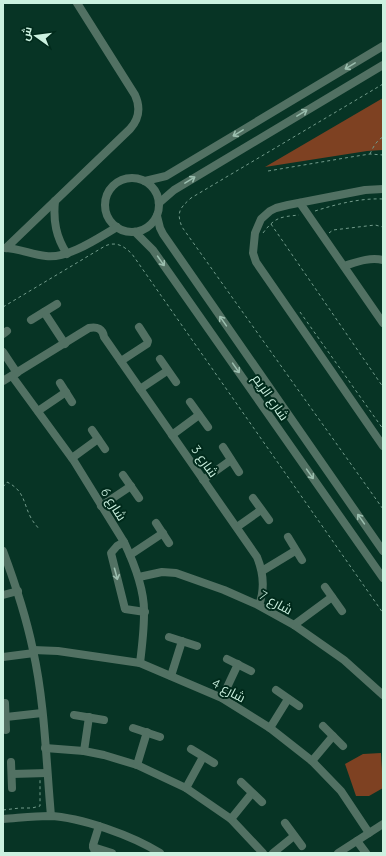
<svg xmlns="http://www.w3.org/2000/svg" width="386" height="856" viewBox="0 0 386 856" font-family="Quicksand,Cairo,sans-serif">
<style>
.green{fill:#7e4122}
.lines{fill:none;stroke-linecap:round;stroke-linejoin:round}
.path{stroke:#729b8b;stroke-width:1;stroke-dasharray:3 3;stroke-linecap:butt}
.minor{stroke:#527163;stroke-width:8}
.oneway{stroke:#9bbeae}
.labels{text-anchor:middle;dominant-baseline:central;stroke-width:4;stroke-linejoin:round;paint-order:stroke}
.street-label{font-size:13px;fill:#cbf1e0;stroke:#002a1b}
</style>
<rect width="100%" height="100%" fill="#073425"/>
<g class="green">
<polygon points="383,98 383,150 367,151 265,167"/>
<polygon points="381,753 383,788 369,796 356,796 345,764 363,754"/>
</g>
<g class="lines">
<g class="path">
<path d="M383 84 191 198C180 208 176 212 182 227L383 509"/>
<path d="M370 154C373 147 377 140 383 137"/>
<polyline points="268,171 351,157 370,154 383,155"/>
<path d="M315 211C337 204 360 198 383 199"/>
<polyline points="271,224 383,387"/>
<path d="M263 233C275 217 280 217 299 215"/>
<polyline points="329,233 333,230 375,225 383,227"/>
<path d="M3 307 105 246C116 241 124 246 132 254L383 613"/>
<polyline points="300,312 383,429"/>
<path d="M3 487 7 482C25 491 23 503 31 518 33 522 36 525 39 529"/>
<polyline points="21,808 32,808 40,806 40,780"/>
<polyline points="3,810 20,808"/>
</g>
<g class="minor">
<circle cx="132" cy="205" r="27"/>
<polyline points="145,181 166,176 383,46"/>
<polyline points="383,189 365,190 288,205 276,208 270,211 261,219 255,233 253,253 256,262 383,446"/>
<path d="M55 201C53 221 56 237 67 254"/>
<polyline points="159,203 174,190 383,65"/>
<polyline points="300,203 383,323"/>
<polyline points="157,216 160,228 163,234 383,551"/>
<polyline points="135,232 153,250 383,578"/>
<path d="M4 248C19 248 32 255 46 256 68 259 98 238 117 227"/>
<path d="M6 248 130 129C139 119 141 108 135 95L77 3"/>
<path d="M344 266C357 262 369 257 383 260"/>
<polyline points="44,312 65,344"/>
<polyline points="31,320 57,304"/>
<polyline points="3,334 7,331"/>
<polyline points="3,352 17,373"/>
<polyline points="160,359 176,382"/>
<polyline points="121,361 147,344 148,341 139,327"/>
<path d="M12 376 74 461 124 542C134 563 145 590 144 614 144 630 142 647 140 663"/>
<path d="M3 381 89 328C97 326 103 329 104 337L257 557C264 574 265 589 259 605"/>
<polyline points="60,383 72,402"/>
<polyline points="140,389 167,371"/>
<polyline points="190,402 208,427"/>
<polyline points="38,411 66,392"/>
<polyline points="92,430 105,449"/>
<polyline points="172,435 199,415"/>
<polyline points="223,447 239,472"/>
<polyline points="72,458 98,439"/>
<polyline points="123,475 139,498"/>
<polyline points="203,480 231,460"/>
<polyline points="253,498 269,520"/>
<polyline points="101,506 131,486"/>
<polyline points="156,523 169,543"/>
<polyline points="237,527 261,510"/>
<polyline points="288,537 302,560"/>
<polyline points="124,542 117,546 111,553 125,609 145,612"/>
<path d="M3 551C15 583 26 616 33 650 45 704 46 761 51 816"/>
<polyline points="130,555 163,533"/>
<polyline points="262,571 295,551"/>
<polyline points="139,577 162,572 176,573 224,590 256,604 294,625 344,660 383,695"/>
<polyline points="325,587 342,611"/>
<polyline points="3,595 18,591"/>
<polyline points="294,625 332,597"/>
<polyline points="169,637 197,646"/>
<polyline points="33,650 58,651 140,663 222,698 270,728 312,761 341,791 369,833"/>
<polyline points="3,657 34,653"/>
<polyline points="227,659 251,671"/>
<polyline points="171,676 182,641"/>
<polyline points="276,690 299,706"/>
<polyline points="222,698 238,664"/>
<polyline points="5,703 6,730"/>
<polyline points="74,715 104,720"/>
<polyline points="6,717 42,713"/>
<polyline points="323,726 343,746"/>
<polyline points="133,728 160,737"/>
<polyline points="270,728 288,699"/>
<polyline points="45,748 84,751 104,755 137,765 186,788 231,819 263,853"/>
<polyline points="191,749 214,763"/>
<polyline points="84,751 89,717"/>
<polyline points="312,761 333,736"/>
<polyline points="11,762 12,788"/>
<polyline points="137,765 147,732"/>
<polyline points="12,774 47,773"/>
<polyline points="241,782 262,802"/>
<polyline points="186,788 203,757"/>
<path d="M3 819C18 818 34 816 49 816 81 817 133 836 160 853"/>
<polyline points="231,819 252,793"/>
<polyline points="285,823 302,846"/>
<polyline points="357,841 366,853"/>
<polyline points="93,847 112,853"/>
<polyline points="95,853 93,845 99,826"/>
<polyline points="273,853 294,836"/>
<polyline points="338,853 383,824"/>
</g>
</g>
<defs><path id="oneway-shaft" d="M-6 0H5M1.5-3L5.5 0L1.5 3" fill="none" stroke-width="1.6" stroke-linecap="round" stroke-linejoin="round"/></defs>
<g class="oneway">
<use href="#oneway-shaft" transform="translate(350 66) rotate(149)"/>
<use href="#oneway-shaft" transform="translate(302 113) rotate(-31)"/>
<use href="#oneway-shaft" transform="translate(238 133) rotate(149)"/>
<use href="#oneway-shaft" transform="translate(190 180) rotate(-31)"/>
<use href="#oneway-shaft" transform="translate(161 261) rotate(55)"/>
<use href="#oneway-shaft" transform="translate(223 321) rotate(-125)"/>
<use href="#oneway-shaft" transform="translate(236 368) rotate(55)"/>
<use href="#oneway-shaft" transform="translate(310 474) rotate(55)"/>
<use href="#oneway-shaft" transform="translate(361 519) rotate(-125)"/>
<use href="#oneway-shaft" transform="translate(116 574) rotate(75)"/>
</g>
<g class="labels">
<g class="street-label">
<text transform="translate(271 397) rotate(55)">شارع الريم</text>
<text transform="translate(205 461) rotate(55)">شارع 3</text>
<text transform="translate(114 504) rotate(58)">شارع 6</text>
<text transform="translate(276 602) rotate(29)">شارع 7</text>
<text transform="translate(229 690) rotate(28)">شارع 4</text>
</g>
</g>
<rect width="386" height="856" fill="none" stroke="#cbf1e0" stroke-width="8"/>
<g transform="translate(36 36) rotate(284)" stroke="#002a1b" stroke-width="3" paint-order="stroke">
<path d="M0-3L7 15L0 10L-7 15Z" fill="#cbf1e0"/>
<text y="-6" font-size="11" font-weight="bold" text-anchor="middle" fill="#cbf1e0">ش</text>
</g>
</svg>
